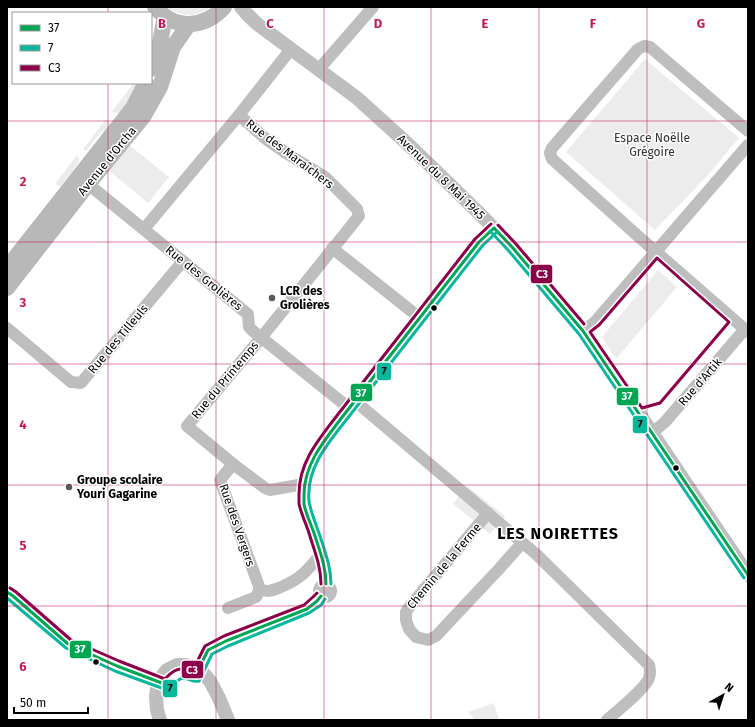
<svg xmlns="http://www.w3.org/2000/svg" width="755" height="727" viewBox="0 0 755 727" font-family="'Fira Sans',sans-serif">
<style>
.green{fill:#ececec}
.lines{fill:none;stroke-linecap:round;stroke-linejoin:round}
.minor{stroke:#bebebe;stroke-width:12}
.tertiary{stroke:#bebebe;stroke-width:14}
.secondary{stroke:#b8b8b8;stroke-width:16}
.bus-1-casing{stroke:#fff;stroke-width:6}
.bus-2-casing{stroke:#fff;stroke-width:6}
.bus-3-casing{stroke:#fff;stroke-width:6}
.bus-1{stroke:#00a651;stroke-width:3}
.bus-2{stroke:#08b79c;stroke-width:3}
.bus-3{stroke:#8c004a;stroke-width:3}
.grid{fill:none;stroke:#c2185b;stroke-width:1;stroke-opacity:0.55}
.poi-dot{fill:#595959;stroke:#fff;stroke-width:1.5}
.bus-dot{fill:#000;stroke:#fff;stroke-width:1.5}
.labels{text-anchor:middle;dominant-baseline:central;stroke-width:3;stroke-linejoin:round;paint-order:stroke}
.park-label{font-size:12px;fill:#333;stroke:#fff}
.street-label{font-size:12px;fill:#000;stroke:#fff}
.poi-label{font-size:12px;font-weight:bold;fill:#000;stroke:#fff;text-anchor:start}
.district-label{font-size:16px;font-weight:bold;letter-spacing:1px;fill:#000;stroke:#fff}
.grid-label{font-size:13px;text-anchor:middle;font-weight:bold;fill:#c2185b;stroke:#fff;stroke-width:3;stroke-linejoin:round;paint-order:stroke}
.line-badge{stroke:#fff;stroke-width:1.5}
.badge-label{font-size:11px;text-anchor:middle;font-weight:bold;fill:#fff}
.pale-badge-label{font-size:11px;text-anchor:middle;font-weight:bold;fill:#111}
</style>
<rect width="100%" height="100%" fill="#fff"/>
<g class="green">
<path d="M166 7H211C197 18 181 17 166 7Z"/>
<polygon points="645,59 739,138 707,176 655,230 566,152"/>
<polygon points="134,83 141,83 120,113 114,113 112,111"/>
<polygon points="106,119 109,121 111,125 109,130 102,131 86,151 83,149"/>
<polygon points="129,145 169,177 148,203 108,170"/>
<polygon points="77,155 79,158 79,162 61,186 59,186 55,184"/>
<polygon points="658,270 677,287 616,359 602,337"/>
<polygon points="467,486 505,516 490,534 453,504"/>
<polygon points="494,703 499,720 475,720 468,712"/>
</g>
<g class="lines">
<g class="minor">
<polyline points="319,69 373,7"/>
<polyline points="239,115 266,139 286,153 325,177 357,209 359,216 261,338 187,426 233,464 265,488 270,490 304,484"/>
<polyline points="748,131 650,47 644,46 638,49 552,148 550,153 552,159 639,237 748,332"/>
<polyline points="88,184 244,311 248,314 249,327 253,331 349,408"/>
<polyline points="144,229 239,115 291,49"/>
<polyline points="332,248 420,318"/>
<polyline points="7,328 71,382 81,383 183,261"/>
<polyline points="583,331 595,322 748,145"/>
<path d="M355 401 536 554 649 665C650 670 651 673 649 678 645 689 617 711 607 720"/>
<polyline points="652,433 665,422 745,329"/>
<path d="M233 464 220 480 260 589C268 593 273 590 281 587 301 579 308 570 321 554"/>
<polyline points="488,513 410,606 406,612 406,620 409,629 416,637 428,640 436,636 499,569 522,543"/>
<polyline points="326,584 326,575 321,554 304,503 304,484 307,473 314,456 321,445 343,416 479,242 494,228"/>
<circle cx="325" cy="591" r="6"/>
<polyline points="228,608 256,597 260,589"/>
<polyline points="199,668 208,650 226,641 307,609 317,601 321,596"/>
</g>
<g class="tertiary">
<polyline points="241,7 247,14 256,23 357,98 410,146 480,214 512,247 583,331 593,345 687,485 748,575"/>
<polyline points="7,592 13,596 41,621 68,644 117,666 158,681"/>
<polyline points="160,720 157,710 156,697 158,681 167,670 177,665 186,665 199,668 210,681 219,698 228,720"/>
</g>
<g class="secondary">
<path d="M155 7C174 30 204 29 224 7"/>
<polyline points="151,69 160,43 165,16"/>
<polyline points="7,268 133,108 146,83"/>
<polyline points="7,288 88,184 143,117 160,87 173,47 189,24"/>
</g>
<defs>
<g id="bus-1">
<polyline points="494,228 512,247 583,331 748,575"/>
<path d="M326 584C326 567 320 552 315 536 312 526 306 515 304 504 304 501 304 498 304 495 304 463 325 440 343 416L479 242 494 228"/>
<polyline points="7,592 13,596 68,644 117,666 167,685"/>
<polyline points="196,677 199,668 208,650 226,641 307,609 317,601 321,596"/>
</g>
<g id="bus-2">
<polyline points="490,231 508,250 579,334 744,578"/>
<path d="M331 584C331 567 325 552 320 536 317 527 310 510 309 501 306 468 328 443 347 419L483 245 497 232"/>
<path d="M7 598 66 648 115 671 167 690C173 688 176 679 183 678 189 678 193 683 199 681L212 654 228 646 309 613 321 605 325 599"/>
</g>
<g id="bus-3">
<polyline points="498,225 516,244 584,324"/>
<polygon points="657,258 729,322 660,403 642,408 590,332 599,325"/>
<path d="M321 584C321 566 314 550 309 533 306 524 301 513 299 504 299 501 299 497 299 494 299 461 320 438 339 413L475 239 491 224"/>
<path d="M10 588 16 592 71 640 119 661 165 679C174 669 180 667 193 670L205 646 224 636 304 605 313 597 317 593"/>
</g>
</defs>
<use href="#bus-1" class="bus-1-casing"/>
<use href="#bus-2" class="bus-2-casing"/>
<use href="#bus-3" class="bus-3-casing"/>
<use href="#bus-1" class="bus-1"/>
<use href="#bus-2" class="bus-2"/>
<use href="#bus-3" class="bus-3"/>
</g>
<path class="grid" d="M108 7V13M216 7V720M324 7V720M431 7V720M539 7V720M647 7V720M108 83V720M7 121H748M7 242H748M7 364H748M7 485H748M7 606H748"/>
<g class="poi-dot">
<circle cx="272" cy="298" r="4"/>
<circle cx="69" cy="487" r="4"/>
</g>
<g class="bus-dot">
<circle cx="434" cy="308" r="3.5"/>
<circle cx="676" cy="468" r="3.5"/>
<circle cx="96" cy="662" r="3.5"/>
</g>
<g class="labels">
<g class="park-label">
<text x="652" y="138">Espace Noëlle<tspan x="652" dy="14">Grégoire</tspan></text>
</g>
<g class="street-label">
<text transform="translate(290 154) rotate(37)">Rue des Maraîchers</text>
<text transform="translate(107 161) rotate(-51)">Avenue d'Orcha</text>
<text transform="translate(441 177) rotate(44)">Avenue du 8 Mai 1945</text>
<text transform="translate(204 278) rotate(39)">Rue des Grolières</text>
<text transform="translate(118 339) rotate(-50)">Rue des Tilleuls</text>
<text transform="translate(225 380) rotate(-50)">Rue du Printemps</text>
<text transform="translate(700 382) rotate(-49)">Rue d'Artik</text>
<text transform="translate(237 525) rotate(71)">Rue des Vergers</text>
<text transform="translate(444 566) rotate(-50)">Chemin de la Ferme</text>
</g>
<g class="poi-label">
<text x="280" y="291">LCR des<tspan x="280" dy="14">Grolières</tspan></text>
<text x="77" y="480">Groupe scolaire<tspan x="77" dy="14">Youri Gagarine</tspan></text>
</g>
<g class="district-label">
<text x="558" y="533">LES NOIRETTES</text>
</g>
</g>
<g class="grid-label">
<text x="162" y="28">B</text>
<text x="270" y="28">C</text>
<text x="378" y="28">D</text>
<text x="485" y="28">E</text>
<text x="593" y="28">F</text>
<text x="701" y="28">G</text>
<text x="23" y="186">2</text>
<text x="23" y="307">3</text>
<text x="23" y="429">4</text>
<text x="23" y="550">5</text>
<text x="23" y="671">6</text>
</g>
<g class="line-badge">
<rect x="530" y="264" width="23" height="20" rx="4" fill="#8c004a"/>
<rect x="376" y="362" width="16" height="19" rx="4" fill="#08b79c"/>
<rect x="350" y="383" width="23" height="19" rx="4" fill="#00a651"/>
<rect x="616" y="387" width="23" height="19" rx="4" fill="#00a651"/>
<rect x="632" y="415" width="16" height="19" rx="4" fill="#08b79c"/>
<rect x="69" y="640" width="23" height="19" rx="4" fill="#00a651"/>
<rect x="181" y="660" width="23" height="19" rx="4" fill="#8c004a"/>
<rect x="162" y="679" width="16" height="19" rx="4" fill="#08b79c"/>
</g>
<g class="badge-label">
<text x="542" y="278">C3</text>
<text x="361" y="397">37</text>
<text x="627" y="400">37</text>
<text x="80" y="653">37</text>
<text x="192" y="674">C3</text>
</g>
<g class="pale-badge-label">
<text x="384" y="375">7</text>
<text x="640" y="428">7</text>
<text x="170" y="692">7</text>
</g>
<rect width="755" height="727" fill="none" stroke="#000000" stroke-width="16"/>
<rect x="12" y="12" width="140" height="72" fill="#ffffff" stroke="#999999"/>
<rect x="20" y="25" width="20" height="6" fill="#00a651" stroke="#999999"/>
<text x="48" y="32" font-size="12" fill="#000000">37</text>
<rect x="20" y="45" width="20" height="6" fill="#08b79c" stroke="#999999"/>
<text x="48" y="52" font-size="12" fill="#000000">7</text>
<rect x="20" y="65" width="20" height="6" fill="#8c004a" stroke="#999999"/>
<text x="48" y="72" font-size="12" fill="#000000">C3</text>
<g transform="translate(723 695) rotate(39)" stroke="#ffffff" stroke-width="3" paint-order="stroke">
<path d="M0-3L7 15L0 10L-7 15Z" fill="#000000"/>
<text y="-6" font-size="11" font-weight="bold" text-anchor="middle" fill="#000000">N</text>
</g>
<path d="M14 707v6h74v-6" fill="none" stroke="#000000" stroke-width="2"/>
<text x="20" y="707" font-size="12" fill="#000000" stroke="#ffffff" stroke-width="3" paint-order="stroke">50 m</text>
</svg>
